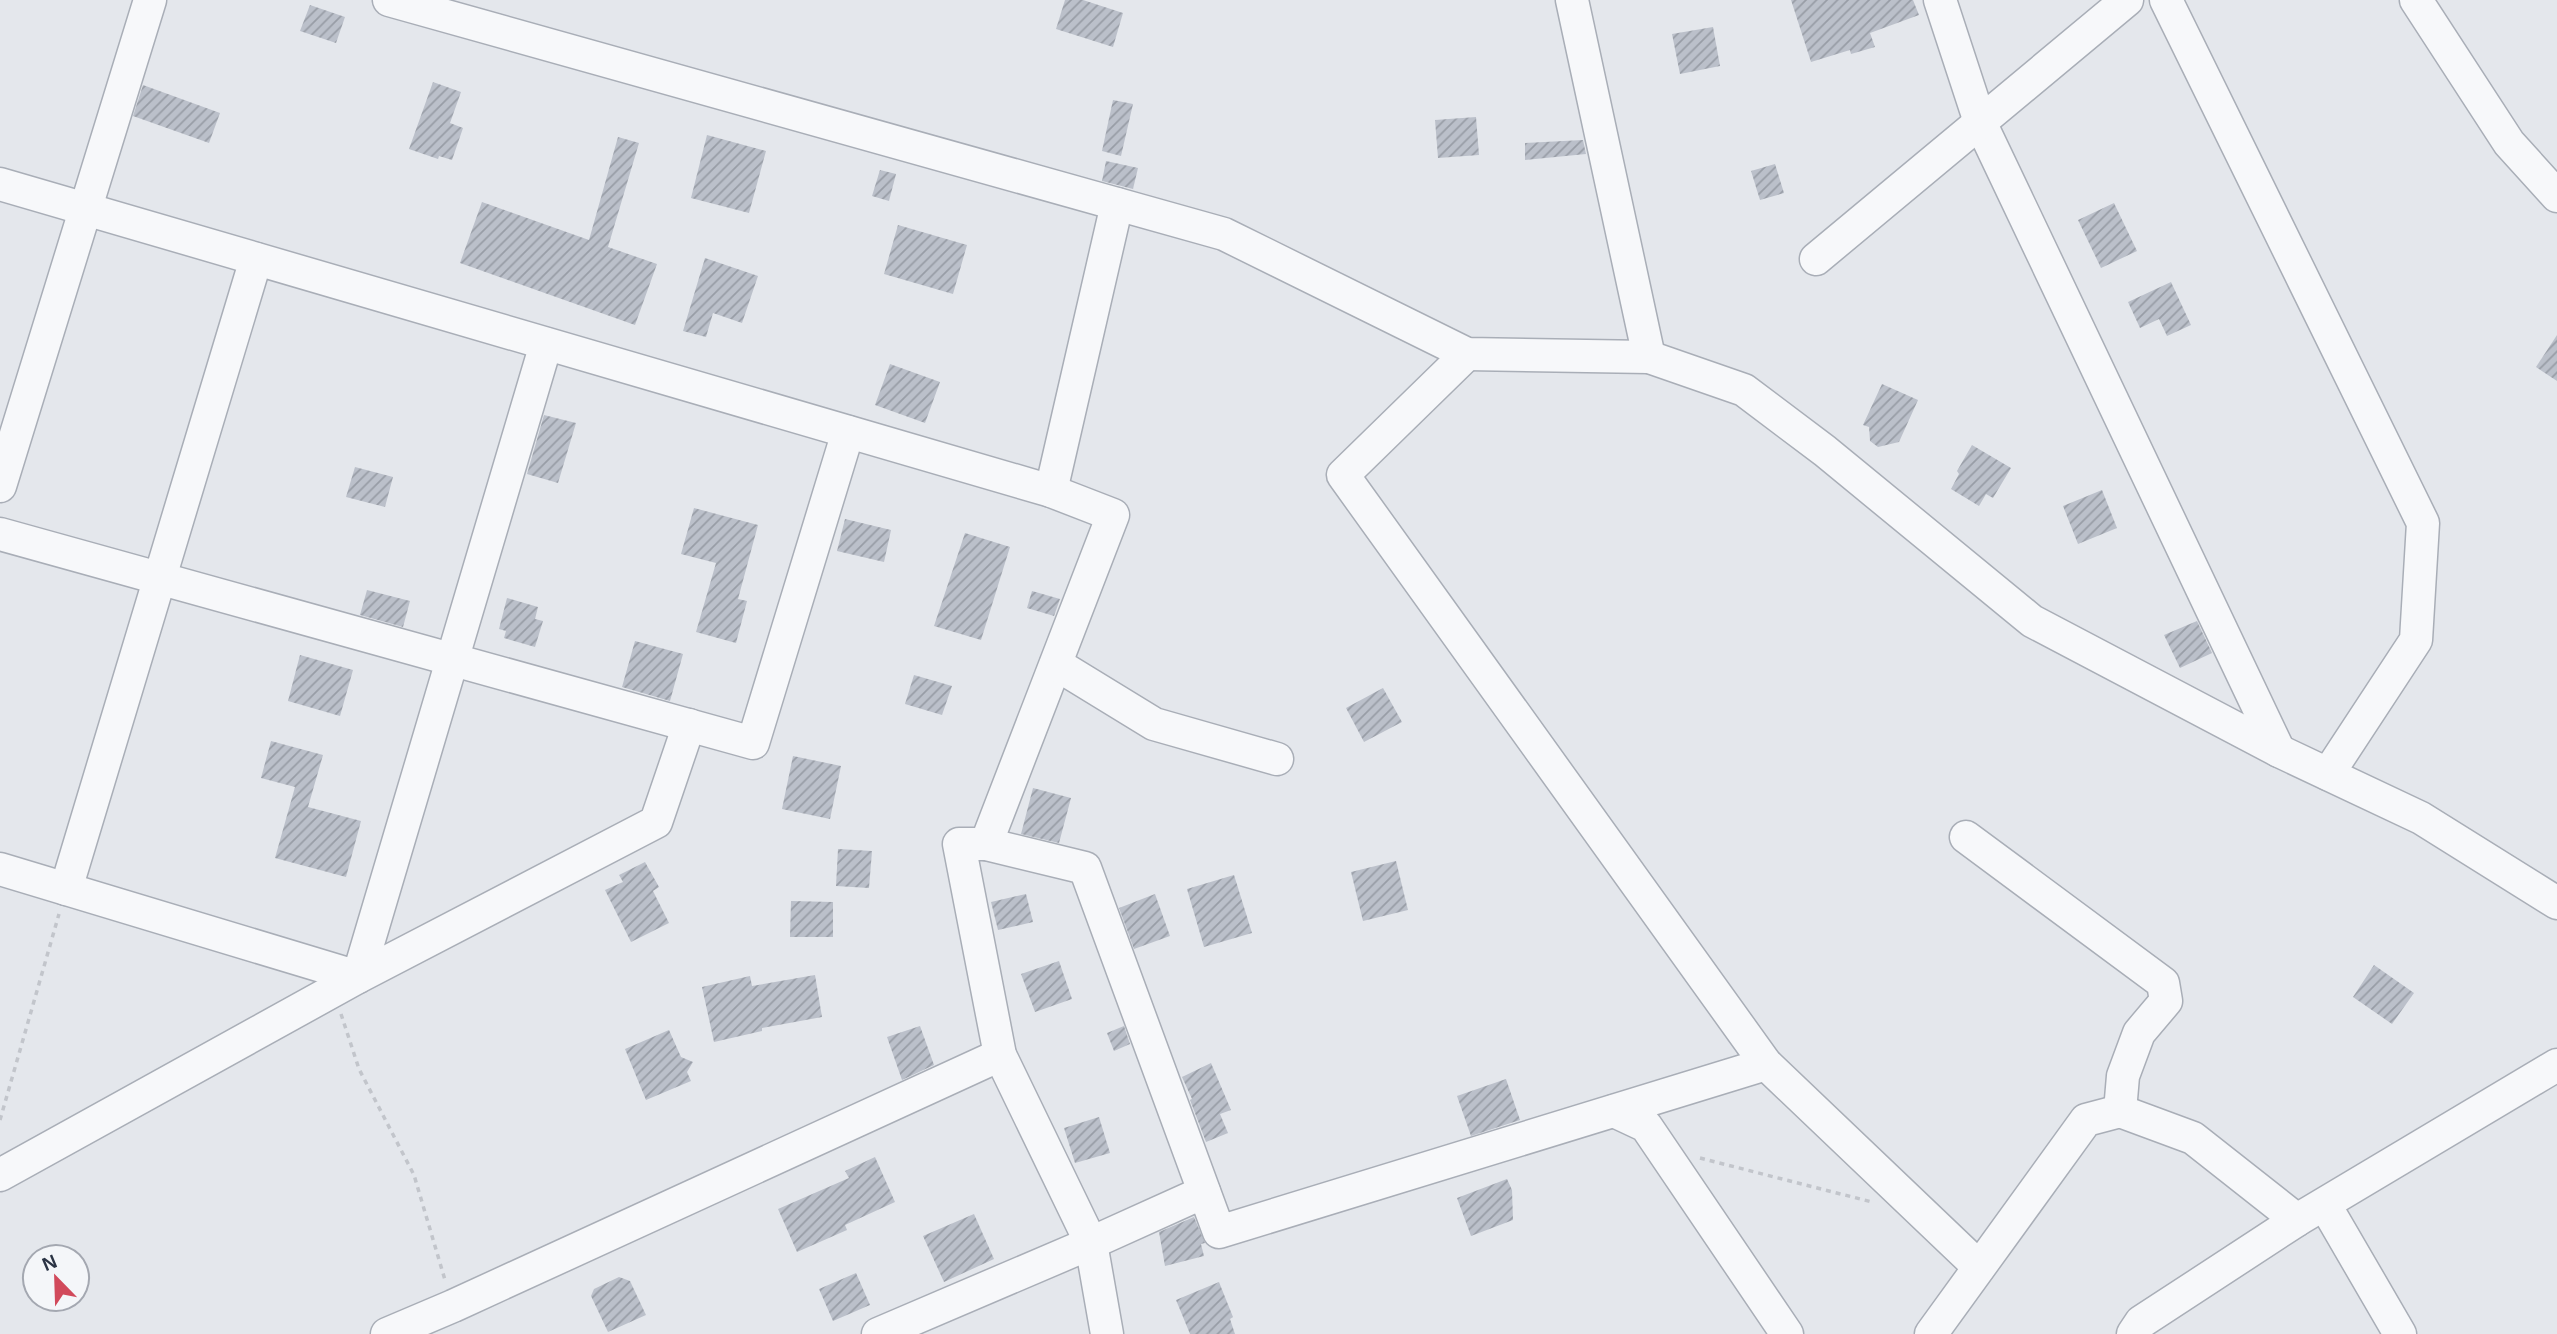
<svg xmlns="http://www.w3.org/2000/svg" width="2557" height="1334" viewBox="0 0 2557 1334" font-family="Helvetica,sans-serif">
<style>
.building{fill:url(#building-hatch)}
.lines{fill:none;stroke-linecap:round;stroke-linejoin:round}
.minor-casing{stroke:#a9aeb7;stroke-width:35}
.path{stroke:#c2c5cb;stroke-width:3.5;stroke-dasharray:5 5;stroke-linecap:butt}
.minor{stroke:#f7f8fa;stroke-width:32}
</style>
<defs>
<pattern id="building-hatch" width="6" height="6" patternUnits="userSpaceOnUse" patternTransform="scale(1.75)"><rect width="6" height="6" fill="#bbc0ca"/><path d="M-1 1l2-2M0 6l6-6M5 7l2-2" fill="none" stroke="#989da6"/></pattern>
</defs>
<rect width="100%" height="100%" fill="#e4e7ec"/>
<g class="building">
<polygon points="1065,0 1083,0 1123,13 1113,47 1056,29"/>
<polygon points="1791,0 1913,0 1919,15 1870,33 1875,47 1851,54 1850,50 1811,62"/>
<polygon points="310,5 345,17 336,43 300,31"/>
<polygon points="1713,27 1720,66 1680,74 1672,34"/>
<polygon points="433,82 461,92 450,123 463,128 452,160 439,156 438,159 409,149"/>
<polygon points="143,85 220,113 209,143 133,116"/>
<polygon points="1113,100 1133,104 1121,156 1102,151"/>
<polygon points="1476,117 1479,155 1438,158 1435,120"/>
<polygon points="707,135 766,151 749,213 691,198"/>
<polygon points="618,137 639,143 608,247 657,264 635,325 460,263 482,202 589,240"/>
<polygon points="1583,140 1586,154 1525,160 1525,143"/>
<polygon points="1106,161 1138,168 1133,189 1102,181"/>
<polygon points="1775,164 1784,193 1760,200 1751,171"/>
<polygon points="880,170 896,174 889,201 872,196"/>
<polygon points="2114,203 2137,251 2101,268 2078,220"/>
<polygon points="898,225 967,245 953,294 884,274"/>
<polygon points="705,258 758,276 742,323 713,313 706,337 683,331"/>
<polygon points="2171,282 2191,325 2167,336 2159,319 2140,328 2128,302"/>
<polygon points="2557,335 2557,381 2536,367"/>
<polygon points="890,364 940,382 925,423 875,405"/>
<polygon points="1882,384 1918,400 1899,442 1878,447 1870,441 1869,427 1863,425"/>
<polygon points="544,415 576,423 558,483 527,474"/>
<polygon points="1972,445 2011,468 1993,498 1986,494 1979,506 1951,489 1959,474 1957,471"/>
<polygon points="355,467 393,477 385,507 346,497"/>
<polygon points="2102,490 2117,528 2078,544 2063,506"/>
<polygon points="694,508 758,525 738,599 747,601 736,643 696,632 716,563 681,554"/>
<polygon points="845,519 891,530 884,562 837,551"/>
<polygon points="965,533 1010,547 981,640 934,626"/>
<polygon points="367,590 410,601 403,627 360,615"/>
<polygon points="1032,591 1060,599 1054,616 1027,608"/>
<polygon points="507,598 538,607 535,619 543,621 535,647 504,638 506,631 499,629"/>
<polygon points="2197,621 2212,653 2180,668 2164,635"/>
<polygon points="635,641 683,654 670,701 622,687"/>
<polygon points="300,655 353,670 340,716 288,701"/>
<polygon points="914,675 952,686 942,715 905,704"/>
<polygon points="1383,688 1402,722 1364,742 1346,708"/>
<polygon points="271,741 323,755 308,807 361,821 346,877 275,858 295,787 261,778"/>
<polygon points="793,756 841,766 830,819 782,809"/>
<polygon points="1033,788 1071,798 1059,843 1021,834"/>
<polygon points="838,849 872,851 869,888 836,886"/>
<polygon points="1396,861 1408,910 1363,921 1351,872"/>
<polygon points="645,862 659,887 653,891 669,923 631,942 605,890 623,882 619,875"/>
<polygon points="1234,875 1252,933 1204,947 1187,889"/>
<polygon points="1026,894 1033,922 998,930 991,902"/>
<polygon points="1155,894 1170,936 1134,949 1119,908"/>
<polygon points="791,901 833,902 833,937 790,937"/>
<polygon points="1059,961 1072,999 1035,1012 1021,974"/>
<polygon points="2374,965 2414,993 2392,1024 2353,997"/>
<polygon points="815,975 822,1017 762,1028 762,1031 714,1042 702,987 750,976 752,986"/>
<polygon points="920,1026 934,1065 902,1080 887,1037"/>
<polygon points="1124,1026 1130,1044 1114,1051 1107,1033"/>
<polygon points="669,1030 681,1057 693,1062 687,1072 691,1081 646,1100 625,1049"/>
<polygon points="1211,1063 1231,1110 1220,1114 1228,1133 1206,1142 1190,1100 1192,1099 1182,1077"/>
<polygon points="1506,1079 1520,1120 1471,1136 1457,1096"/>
<polygon points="1099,1117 1110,1153 1075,1163 1064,1128"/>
<polygon points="875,1157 895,1202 845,1225 847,1230 797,1252 778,1209 849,1178 845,1171"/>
<polygon points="1507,1179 1512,1190 1513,1220 1471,1236 1457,1198"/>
<polygon points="974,1214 994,1259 944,1282 923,1236"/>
<polygon points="1194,1217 1205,1243 1201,1244 1204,1256 1165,1266 1159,1232"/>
<polygon points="856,1273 870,1305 833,1321 819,1289"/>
<polygon points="619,1277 630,1281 646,1315 608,1332 591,1296 594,1289"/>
<polygon points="1219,1282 1233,1317 1230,1319 1235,1334 1190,1334 1176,1300"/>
</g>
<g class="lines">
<defs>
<g id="minor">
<polyline points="389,0 1224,234 1467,354 1649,357 1744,390 1825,451 2032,621 2279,751 2421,818 2557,903"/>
<polyline points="1572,0 1649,357"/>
<polyline points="1940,0 1980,122 2279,751"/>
<polyline points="2166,0 2423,523 2416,640 2328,774"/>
<polyline points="2416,0 2509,143 2557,196"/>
<polyline points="0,184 1051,491 1113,515 986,844 959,844 1000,1055 1091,1243 1107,1334"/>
<polyline points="1816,259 2127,0"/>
<polyline points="1467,354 1343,475 1766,1064 1979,1267"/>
<polyline points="0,486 150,0"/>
<polyline points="1051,491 1117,204"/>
<polyline points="0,534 753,743 848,432"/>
<polyline points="1056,664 1154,724 1277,759"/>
<polyline points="1966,837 2163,983 2166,1001 2139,1033 2123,1076 2120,1111"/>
<polyline points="986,844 1085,868 1219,1232 1766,1064"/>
<polyline points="0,869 358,977 546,344"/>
<polyline points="66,889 256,259"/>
<polyline points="1614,1111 1646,1126 1787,1334"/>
<polyline points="0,1175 358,977 656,822 689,725"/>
<polyline points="2325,1205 2400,1334"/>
<polyline points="387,1334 453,1306 1000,1055"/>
<polyline points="878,1334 1091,1243 1204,1192"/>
<polyline points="1931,1334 2086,1120 2120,1111 2193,1138 2297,1220"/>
<polyline points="2133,1334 2141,1322 2297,1220 2557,1065"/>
</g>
</defs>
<use href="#minor" class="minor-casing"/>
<g class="path">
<polyline points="341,1014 359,1069 414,1175 445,1280"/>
<polyline points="0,1120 59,914"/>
<polyline points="1700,1158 1872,1202"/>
</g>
<use href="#minor" class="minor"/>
</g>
<g transform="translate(56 1278) rotate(337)"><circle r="33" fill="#f4f6f9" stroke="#a4a8b1" stroke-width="2"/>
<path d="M0-5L12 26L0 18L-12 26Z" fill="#d1495b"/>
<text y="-10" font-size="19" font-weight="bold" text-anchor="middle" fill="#2b3445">N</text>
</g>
</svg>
